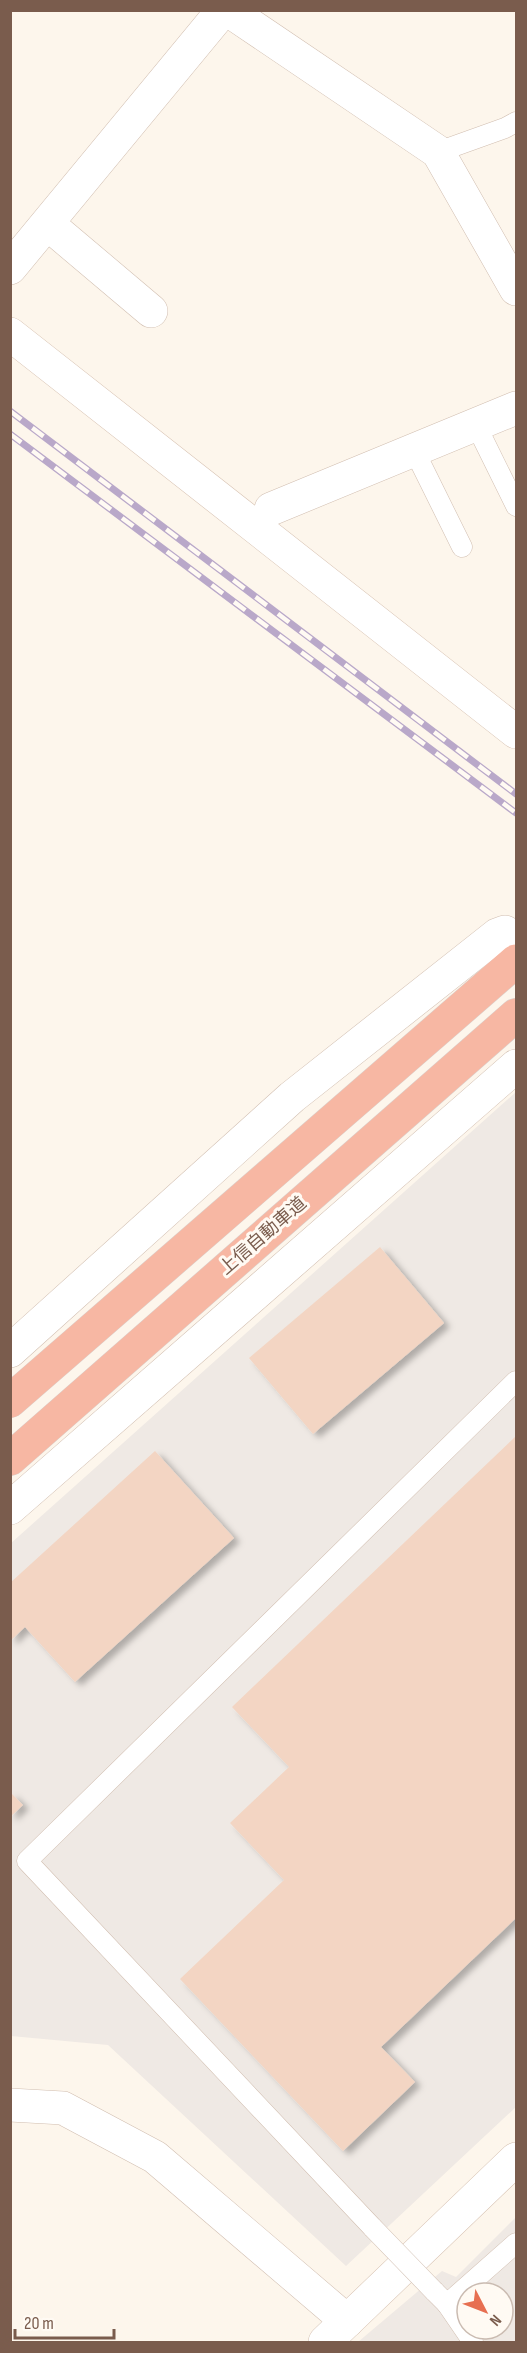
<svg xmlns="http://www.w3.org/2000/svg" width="527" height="2353" viewBox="0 0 527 2353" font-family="'Sofia Sans Condensed','Noto Sans JP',sans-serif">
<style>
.industrial{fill:#efe9e4;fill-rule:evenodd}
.building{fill:#f3d5c3;filter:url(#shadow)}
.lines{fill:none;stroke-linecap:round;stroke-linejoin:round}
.lane-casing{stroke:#d1beb0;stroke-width:21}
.street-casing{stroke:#d1beb0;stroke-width:34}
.secondary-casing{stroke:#d6c0b0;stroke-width:34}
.highway-casing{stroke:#dad1cd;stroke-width:34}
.lane{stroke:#fff;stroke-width:20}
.street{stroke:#fff;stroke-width:33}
.secondary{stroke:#fff;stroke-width:33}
.highway{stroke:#f7b7a3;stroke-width:33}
.rail-casing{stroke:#b9a8c9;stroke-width:7}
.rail{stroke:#fffaf3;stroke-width:4.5;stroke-dasharray:14;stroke-linecap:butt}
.lane-bridge-casing{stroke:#d1beb0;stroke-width:21;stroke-linecap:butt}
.lane-bridge{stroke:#fff;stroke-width:20}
.labels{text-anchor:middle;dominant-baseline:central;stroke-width:6;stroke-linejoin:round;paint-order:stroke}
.street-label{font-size:18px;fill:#7a5c4d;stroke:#fffaf3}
</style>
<defs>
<filter id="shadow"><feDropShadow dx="6" dy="4" stdDeviation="3" flood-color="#0004"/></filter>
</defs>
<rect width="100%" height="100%" fill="#fdf6ec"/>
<g class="industrial">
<polygon points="516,1092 516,2107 346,2266 108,2045 11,2036 10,1544"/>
<path d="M516 2217V2342H358L442 2271 456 2277ZM467 2293H503V2329H467Z"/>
</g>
<g class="building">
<polygon points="380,1247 444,1323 313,1434 249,1358"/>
<polygon points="516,1436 516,1918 381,2047 415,2082 343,2151 180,1979 284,1880 230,1823 289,1767 232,1707"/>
<polygon points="155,1451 234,1538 75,1682 25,1627 10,1641 10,1583"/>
<polygon points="10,1792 23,1805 10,1817"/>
</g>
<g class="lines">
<defs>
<g id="lane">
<polyline points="438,152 505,128 516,122"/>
<polyline points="476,425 516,506"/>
<polyline points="414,450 462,547"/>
<polyline points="373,2228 27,1861 516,1381"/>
<polyline points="434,2291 447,2304 516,2243"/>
<polyline points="447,2304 473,2342"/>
</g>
<g id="street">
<polyline points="228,10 438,152 516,289"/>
<polyline points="48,224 151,311"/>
<polyline points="10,268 223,10"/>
<polyline points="271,509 516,408"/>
<polyline points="10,1351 292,1097 497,935 505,932 516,947"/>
<polyline points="10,1508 516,1066"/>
<polyline points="10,2105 63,2108 155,2157 347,2321 325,2342"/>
</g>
<g id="secondary">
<polyline points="10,334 516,732"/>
<polyline points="347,2321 516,2159"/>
</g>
<g id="highway">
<polyline points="10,1401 516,961"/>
<polyline points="10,1459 516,1015"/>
</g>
</defs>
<use href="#lane" class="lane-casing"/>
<use href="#street" class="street-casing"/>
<use href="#secondary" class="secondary-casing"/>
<use href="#highway" class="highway-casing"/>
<use href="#lane" class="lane"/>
<use href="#street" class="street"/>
<use href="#secondary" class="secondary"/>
<use href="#highway" class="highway"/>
<defs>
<g id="rail">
<polyline points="10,411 516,794"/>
<polyline points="10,434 516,813"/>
</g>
</defs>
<use href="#rail" class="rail-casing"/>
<use href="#rail" class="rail"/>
<defs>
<polyline id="lane-bridge" points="373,2228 434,2291"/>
</defs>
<use href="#lane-bridge" class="lane-bridge-casing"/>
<use href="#lane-bridge" class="lane-bridge"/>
</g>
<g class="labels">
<g class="street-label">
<text transform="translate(263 1236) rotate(-41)">上信自動車道</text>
</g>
</g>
<rect width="527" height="2353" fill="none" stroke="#7a5c4d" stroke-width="24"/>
<g transform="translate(485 2311) rotate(132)"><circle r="28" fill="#fffaf3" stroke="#cabbb1" stroke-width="1.5"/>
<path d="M0-4.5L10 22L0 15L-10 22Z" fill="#e76f51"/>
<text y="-9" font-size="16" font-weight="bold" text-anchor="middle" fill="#7a5c4d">N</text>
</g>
<path d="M15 2329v9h99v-9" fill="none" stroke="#7a5c4d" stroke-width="3"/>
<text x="24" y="2329" font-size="18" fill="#7a5c4d" stroke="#fffaf3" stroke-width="4.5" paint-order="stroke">20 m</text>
</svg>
